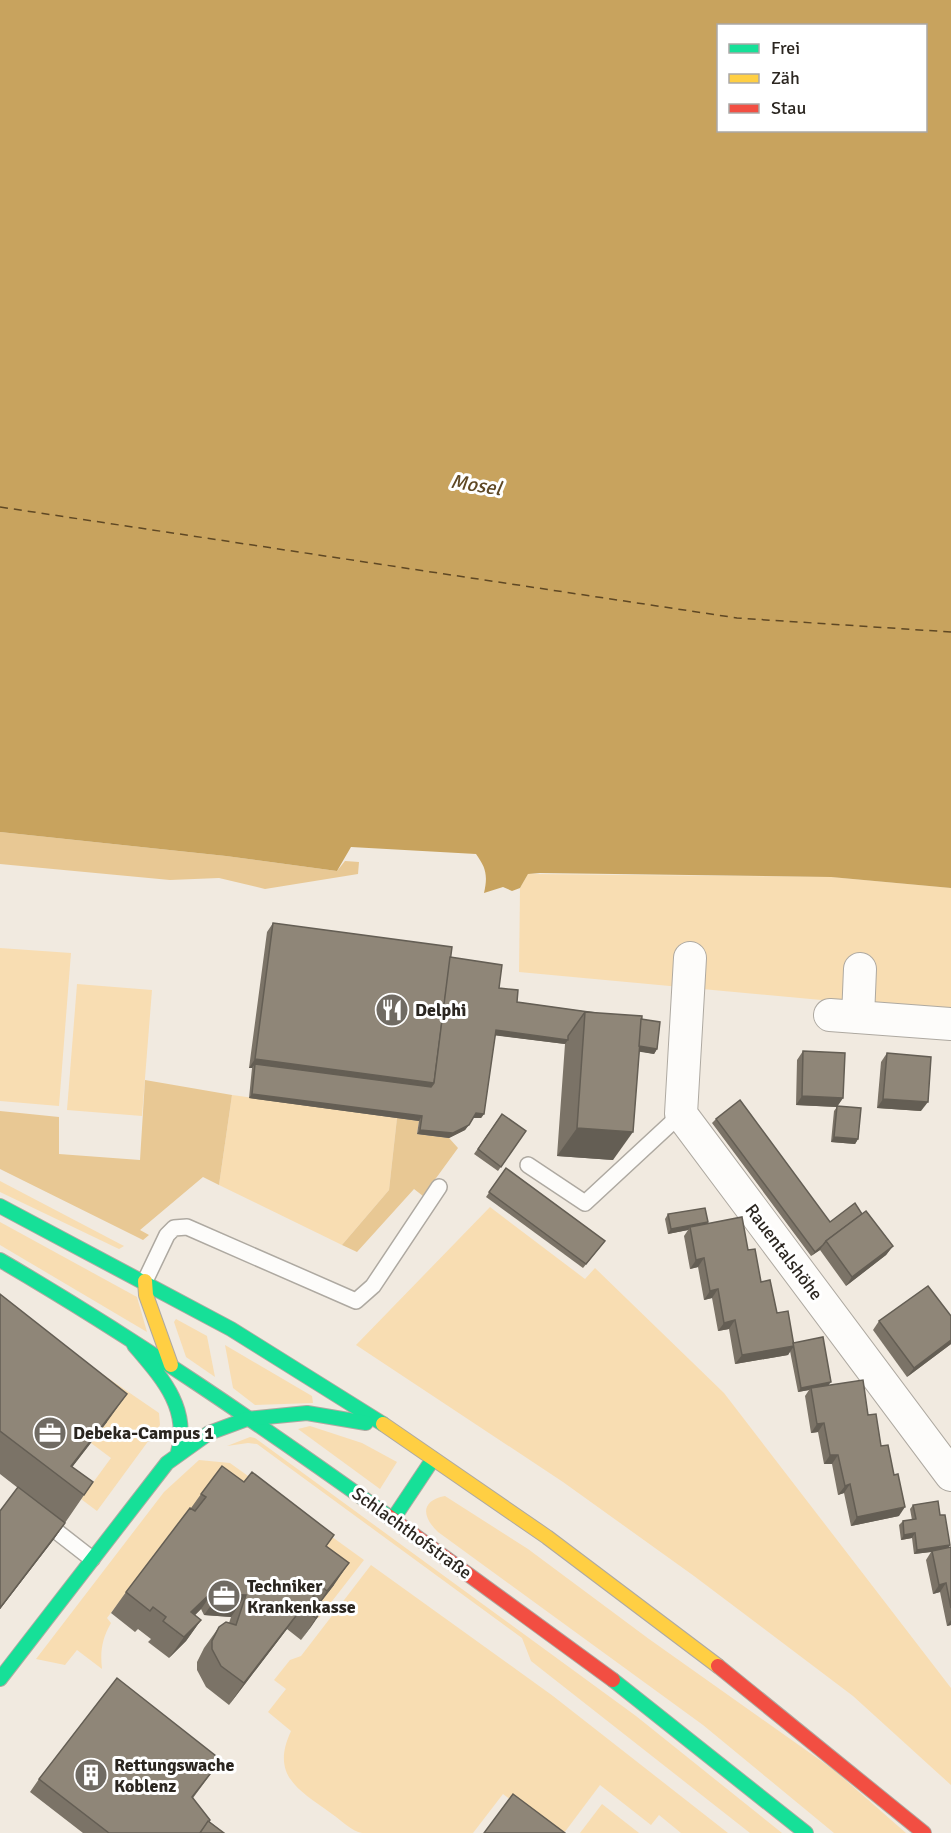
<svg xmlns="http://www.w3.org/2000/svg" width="951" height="1833" viewBox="0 0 951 1833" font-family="Signika,sans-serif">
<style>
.green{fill:#f8ddb2}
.forest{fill:#e8c894}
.water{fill:#c8a35e;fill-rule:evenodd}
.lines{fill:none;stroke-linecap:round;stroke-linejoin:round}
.ferry{stroke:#5f4824;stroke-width:1.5;stroke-dasharray:8 6;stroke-linecap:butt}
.lane-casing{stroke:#aea9a1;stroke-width:18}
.street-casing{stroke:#aea9a1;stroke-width:34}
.fast-casing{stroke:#aea9a1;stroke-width:16}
.slow-casing{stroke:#aea9a1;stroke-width:16}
.jam-casing{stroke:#aea9a1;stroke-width:16}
.lane{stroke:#fdfcfa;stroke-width:15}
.street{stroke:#fdfcfa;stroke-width:32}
.fast{stroke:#16e098;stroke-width:14}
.slow{stroke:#ffcf43;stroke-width:14}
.jam{stroke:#f24e42;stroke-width:14}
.wall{fill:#7b7367}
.shaded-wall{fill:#645e54}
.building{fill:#8f8678;stroke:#645e54;stroke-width:1.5}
.labels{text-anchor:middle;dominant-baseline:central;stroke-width:6;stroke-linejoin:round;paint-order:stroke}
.poi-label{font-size:18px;font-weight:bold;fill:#2b2620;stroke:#fff;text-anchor:start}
.street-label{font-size:18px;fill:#2b2620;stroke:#fff}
.water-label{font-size:20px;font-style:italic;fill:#5f4824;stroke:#fff}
</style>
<rect width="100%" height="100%" fill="#f1eae0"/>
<g class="green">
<polygon points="528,874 831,877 951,888 951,1012 519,972 520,888"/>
<polygon points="0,948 71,953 59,1106 0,1101"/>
<polygon points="77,984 152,990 142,1116 67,1110"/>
<polygon points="232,1095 397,1118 389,1190 342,1245 219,1185"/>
<polygon points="0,1181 124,1246 119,1249 0,1192"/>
<polygon points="490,1207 585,1279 595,1268 724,1393 951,1688 951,1785 853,1696 694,1576 563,1482 356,1345"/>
<polygon points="0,1222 137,1297 147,1332 0,1245"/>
<polygon points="0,1304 159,1413 160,1425 97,1511 81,1499 111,1458 91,1443 107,1422"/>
<polygon points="176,1319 207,1336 215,1377 186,1357 174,1322"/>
<polygon points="225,1345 312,1396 313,1403 255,1405 233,1388"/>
<polygon points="310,1426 362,1443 397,1462 380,1489 298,1429"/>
<polygon points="250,1437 255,1438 636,1716 782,1833 750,1833 531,1661 522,1638 257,1444 248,1443 227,1446"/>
<path d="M199 1460 230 1463 364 1560 319 1618 175 1529 107 1618 111 1623C102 1639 100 1651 102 1669L77 1650 65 1665 36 1659 164 1492Z"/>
<path d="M445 1496 528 1549 649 1639 834 1770 906 1833H834L703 1725 438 1532C423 1518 419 1501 445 1496Z"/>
<path d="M371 1565 553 1696 728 1833H681L659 1815 651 1825 600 1785 564 1833H556L503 1794 473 1833C437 1833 398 1833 362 1833 352 1832 340 1819 332 1814 299 1790 270 1776 291 1731L268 1712 286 1689 274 1680 290 1660 301 1656Z"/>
<polygon points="602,1804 639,1833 580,1833"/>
</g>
<g class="forest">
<polygon points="0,832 226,856 337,871 345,861 359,862 358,874 265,889 219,878 170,880 0,864"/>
<polygon points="145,1080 232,1095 219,1185 203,1177 140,1230 149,1235 143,1240 0,1169 0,1111 59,1117 59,1154 140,1160"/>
<polygon points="397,1118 419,1121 417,1134 449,1138 458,1148 423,1196 414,1189 357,1252 342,1245 389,1190"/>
</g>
<path class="water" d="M0 0H951V888L831 877 540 873 528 874 520 888 512 891 503 887 484 893C488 875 486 868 476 854L351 847 337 871 226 856 0 832ZM718 26H926V130H718Z"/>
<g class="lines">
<polyline class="ferry" points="0,507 737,618 951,632"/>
<defs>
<g id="lane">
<polyline points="528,1165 585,1203 681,1114"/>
<polyline points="145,1281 167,1235 174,1228 187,1227 356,1301 373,1286 439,1187"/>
<polyline points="42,1520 92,1559"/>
</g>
<g id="street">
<polyline points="690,958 681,1114 951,1475"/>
<polyline points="830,1015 951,1024"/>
<polyline points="858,1017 860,969"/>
</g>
<g id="fast">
<polyline points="0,1206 231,1329 383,1424"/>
<path d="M0 1260C134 1338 262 1426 388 1516"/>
<path d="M134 1345C161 1377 190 1407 178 1452"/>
<polyline points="247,1419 307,1413 366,1423"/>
<polyline points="393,1519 433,1459"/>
<polyline points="0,1679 167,1463 209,1433 247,1419"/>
<polyline points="613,1680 806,1833"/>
</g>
<g id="slow">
<polyline points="145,1281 146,1295 171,1365"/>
<polyline points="383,1424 547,1537 718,1666"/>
</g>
<g id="jam">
<polyline points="388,1516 613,1680"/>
<polyline points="718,1666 924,1833"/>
</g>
</defs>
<use href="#lane" class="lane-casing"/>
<use href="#street" class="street-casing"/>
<use href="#fast" class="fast-casing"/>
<use href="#slow" class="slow-casing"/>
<use href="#jam" class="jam-casing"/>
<use href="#lane" class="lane"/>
<use href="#street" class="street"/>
<use href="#fast" class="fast"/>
<use href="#slow" class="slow"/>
<use href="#jam" class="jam"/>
</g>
<g class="wall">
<polygon points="273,923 450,957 499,988 517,1002 641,1019 657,1049 654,1054 639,1051 613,1160 557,1156 565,1044 495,1035 484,1114 481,1118 473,1118 465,1130 449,1138 417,1134 419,1121 249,1098 252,1068 249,1068 267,932"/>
<polygon points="803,1051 843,1098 837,1106 858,1139 855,1144 831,1142 834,1111 837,1107 796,1105 797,1060"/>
<polygon points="887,1053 921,1111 877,1108 881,1062"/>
<polygon points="502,1114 526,1131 498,1171 474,1154"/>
<polygon points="716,1119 830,1222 862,1214 893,1246 886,1255 846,1286 820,1250 811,1256 712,1123"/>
<polygon points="506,1168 605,1241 583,1268 486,1197"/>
<polygon points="668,1214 708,1222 707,1224 748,1250 761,1282 777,1313 793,1343 829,1385 868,1415 881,1446 899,1516 851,1526 844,1493 838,1495 832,1464 824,1464 818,1432 811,1433 805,1396 809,1390 798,1392 790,1351 788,1355 735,1364 729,1329 718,1331 712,1298 704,1300 698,1267 690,1269 684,1236 688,1230 668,1234 665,1219"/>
<polygon points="0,1294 107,1422 72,1467 93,1482 54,1539 0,1609 0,1511 18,1488 0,1474"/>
<polygon points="951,1316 951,1344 907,1377 873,1330 879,1321"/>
<polygon points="201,1494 327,1546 334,1585 321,1602 326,1605 301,1640 287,1629 229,1705 206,1687 197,1670 197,1662 204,1648 219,1627 229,1623 231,1617 204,1615 201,1609 195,1615 201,1620 186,1641 169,1658 148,1642 151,1639 138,1629 135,1632 111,1613 126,1592 191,1508"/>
<polygon points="913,1505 940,1515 950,1545 948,1547 951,1547 951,1625 947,1626 940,1592 933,1594 926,1560 931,1552 914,1554 912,1538 901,1540 899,1525 903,1521 912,1520 910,1509"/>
<polygon points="221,1760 193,1798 209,1821 224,1833 83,1833 30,1792 39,1779"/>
</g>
<g class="shaded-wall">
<polygon points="496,1030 568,1040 565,1044 492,1035"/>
<polygon points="625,1044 657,1049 654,1054 622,1049"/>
<polygon points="255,1059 434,1083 428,1092 255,1064 252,1068 249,1068"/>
<polygon points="252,1094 422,1116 419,1121 249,1098"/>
<polygon points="802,1096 843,1098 837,1107 796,1105"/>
<polygon points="883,1099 928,1102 921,1111 877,1108"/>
<polygon points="476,1113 484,1114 481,1118 472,1118"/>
<polygon points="469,1125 465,1130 449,1138 417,1134 420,1130"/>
<polygon points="577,1128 633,1132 613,1160 557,1156"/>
<polygon points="834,1137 858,1139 855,1144 831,1142"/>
<polygon points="708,1222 705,1227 690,1227 688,1230 668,1234 671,1229"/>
<polygon points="823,1245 820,1250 811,1256 815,1252"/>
<polygon points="893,1246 886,1255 846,1286 852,1277"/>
<polygon points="704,1258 698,1267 690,1269 696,1260"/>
<polygon points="718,1289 712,1298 704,1300 710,1291"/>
<polygon points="735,1320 729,1329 718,1331 724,1323"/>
<polygon points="951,1340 951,1344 907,1377 914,1368"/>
<polygon points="794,1346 788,1355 735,1364 742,1355"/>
<polygon points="831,1382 827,1387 811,1388 809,1390 798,1392 801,1388"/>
<polygon points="127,1394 107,1422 63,1479 71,1466"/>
<polygon points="824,1423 818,1432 811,1433 817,1424"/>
<polygon points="830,1455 838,1455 832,1464 824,1464"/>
<polygon points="850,1484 844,1493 838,1495 845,1486"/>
<polygon points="905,1507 899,1516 851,1526 857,1517"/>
<polygon points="65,1523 54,1539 0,1609 0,1608"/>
<polygon points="915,1533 912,1538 901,1540 904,1535"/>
<polygon points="950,1545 947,1550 914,1554 917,1550"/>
<polygon points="349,1563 334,1585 312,1613 327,1591"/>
<polygon points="946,1583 940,1592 933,1594 939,1585"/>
<polygon points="216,1588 201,1609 176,1634 191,1612"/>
<polygon points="219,1594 246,1595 231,1617 204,1615"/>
<polygon points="326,1605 311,1627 301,1640 316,1618"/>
<polygon points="302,1608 287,1629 229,1705 244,1683"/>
<polygon points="201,1620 186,1641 169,1658 184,1637"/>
<polygon points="951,1620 951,1625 947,1626"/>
</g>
<g class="building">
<polygon points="273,923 452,947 434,1083 255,1059"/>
<polygon points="450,957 502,965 499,988 518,990 517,1002 596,1013 585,1012 568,1036 568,1040 496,1030 484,1114 476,1113 469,1125 453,1133 420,1130 422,1116 252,1094 255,1064 431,1087 434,1083"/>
<polygon points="585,1012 642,1016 633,1132 577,1128"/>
<polygon points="641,1019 660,1022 657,1049 639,1046"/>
<polygon points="803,1051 845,1053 843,1098 802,1096"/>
<polygon points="887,1053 931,1057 928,1102 883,1099"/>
<polygon points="740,1100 830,1222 855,1203 862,1214 826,1241 823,1245 815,1252 716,1119"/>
<polygon points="837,1106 861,1108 858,1139 834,1137"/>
<polygon points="502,1114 526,1131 501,1167 478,1149"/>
<polygon points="506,1168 605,1241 586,1264 489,1192"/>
<polygon points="705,1208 708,1222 671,1229 668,1214"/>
<polygon points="866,1211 893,1246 852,1277 826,1241"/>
<polygon points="742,1217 748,1250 755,1249 761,1282 770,1280 777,1313 788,1311 794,1346 742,1355 735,1320 724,1323 718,1289 710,1291 704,1258 696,1260 690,1227"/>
<polygon points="928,1286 951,1316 951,1340 914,1368 879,1321"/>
<polygon points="0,1294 127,1394 71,1466 93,1482 84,1495 0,1431"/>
<polygon points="823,1337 831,1382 801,1388 793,1343"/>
<polygon points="863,1380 868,1415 876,1414 881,1446 888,1445 894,1475 898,1474 905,1507 857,1517 850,1484 845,1486 838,1455 830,1455 824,1423 817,1424 811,1388"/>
<polygon points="222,1466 244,1482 252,1472 334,1535 326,1546 349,1563 327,1591 321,1586 313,1596 326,1605 316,1618 302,1608 244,1683 221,1666 212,1649 212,1641 219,1627 226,1622 236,1625 246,1595 219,1594 216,1588 191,1612 201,1620 184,1637 163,1621 166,1617 153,1607 150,1611 126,1592 190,1508 195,1511 206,1497 201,1494"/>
<polygon points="18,1487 65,1523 0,1608 0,1511"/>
<polygon points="938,1501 940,1515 945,1515 950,1545 917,1550 915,1533 904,1535 903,1521 916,1519 913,1505"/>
<polygon points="951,1547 951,1608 946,1583 939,1585 932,1551"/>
<polygon points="117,1678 221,1760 192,1797 210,1820 200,1833 109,1833 39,1779"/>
<polygon points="513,1794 565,1833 484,1833"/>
<polygon points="208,1821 224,1833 200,1833"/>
</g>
<defs>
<symbol id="restaurant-disc" viewBox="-11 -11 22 22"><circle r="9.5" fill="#706b63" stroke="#fff"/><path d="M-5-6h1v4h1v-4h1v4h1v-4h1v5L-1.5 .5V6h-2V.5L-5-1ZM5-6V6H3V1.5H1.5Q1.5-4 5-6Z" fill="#fff"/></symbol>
<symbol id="office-disc" viewBox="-11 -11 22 22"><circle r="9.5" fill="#706b63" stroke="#fff"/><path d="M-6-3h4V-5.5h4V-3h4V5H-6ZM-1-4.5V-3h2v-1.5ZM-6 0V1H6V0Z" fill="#fff"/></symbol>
<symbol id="building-disc" viewBox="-11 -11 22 22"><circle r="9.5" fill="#706b63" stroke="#fff"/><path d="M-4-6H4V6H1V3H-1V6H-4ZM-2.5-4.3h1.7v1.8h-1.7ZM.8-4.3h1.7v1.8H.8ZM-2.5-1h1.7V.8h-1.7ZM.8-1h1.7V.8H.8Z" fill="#fff"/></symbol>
</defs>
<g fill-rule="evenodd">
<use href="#restaurant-disc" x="373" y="991" width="38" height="38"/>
<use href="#office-disc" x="31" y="1414" width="38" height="38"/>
<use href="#office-disc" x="205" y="1577" width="38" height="38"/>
<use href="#building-disc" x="72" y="1756" width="38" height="38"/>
</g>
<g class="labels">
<g class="poi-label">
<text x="415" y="1010">Delphi</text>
<text x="73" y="1433">Debeka-Campus 1</text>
<text x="247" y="1586">Techniker<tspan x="247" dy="21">Krankenkasse</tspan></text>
<text x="114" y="1765">Rettungswache<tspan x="114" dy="21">Koblenz</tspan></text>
</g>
<g class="street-label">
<text transform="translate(784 1252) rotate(53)">Rauentalshöhe</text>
<text transform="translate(412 1533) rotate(36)">Schlachthofstraße</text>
</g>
<g class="water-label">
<text transform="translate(476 485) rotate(9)">Mosel</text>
</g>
</g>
<rect x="717" y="24" width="210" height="108" fill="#ffffff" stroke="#aaa8a6" stroke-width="1.5"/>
<rect x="729" y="44" width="30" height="9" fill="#16e098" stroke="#aaa8a6" stroke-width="1.5"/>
<text x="771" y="54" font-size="18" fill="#2b2620">Frei</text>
<rect x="729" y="74" width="30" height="9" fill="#ffcf43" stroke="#aaa8a6" stroke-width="1.5"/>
<text x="771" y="84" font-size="18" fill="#2b2620">Zäh</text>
<rect x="729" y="104" width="30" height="9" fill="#f24e42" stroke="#aaa8a6" stroke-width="1.5"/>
<text x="771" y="114" font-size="18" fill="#2b2620">Stau</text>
</svg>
